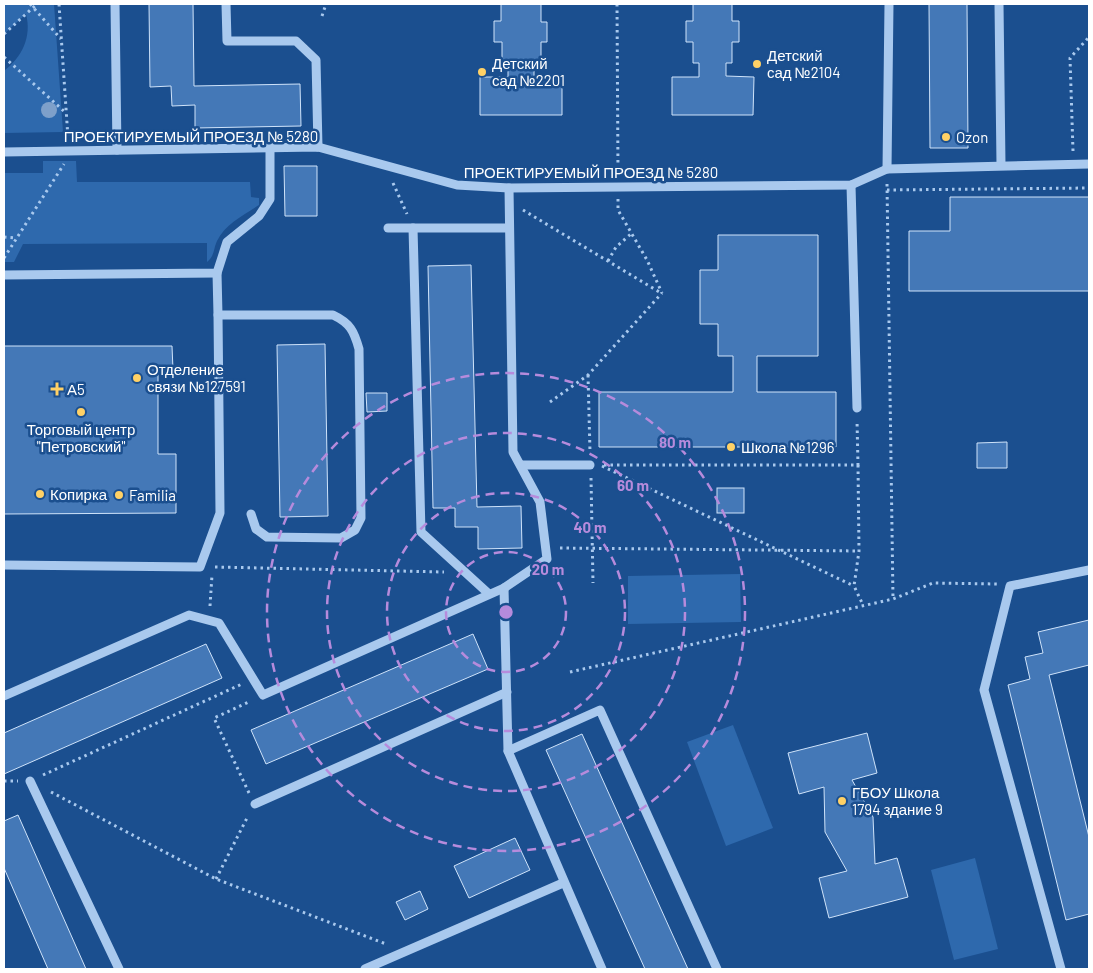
<svg xmlns="http://www.w3.org/2000/svg" width="1093" height="973" viewBox="0 0 1093 973" font-family="Barlow,sans-serif">
<style>
.green{fill:#2e69ad}
.building{fill:#4478b7;stroke:#cfe3fa}
.lines{fill:none;stroke-linecap:round;stroke-linejoin:round}
.path{stroke:#a9c9ee;stroke-width:3;stroke-dasharray:2.5 4;stroke-linecap:butt}
.minor{stroke:#a9c9ee;stroke-width:9}
.tree{fill:#7ea0ca}
.ring{fill:none;stroke:#b68bdc;stroke-width:2.5;stroke-dasharray:9 6}
.poi-dot{fill:#ffd166;stroke:#1b4f8f;stroke-width:2}
.labels{text-anchor:middle;dominant-baseline:central;stroke-width:5;stroke-linejoin:round;paint-order:stroke}
.poi-label{font-size:15px;fill:#fff;stroke:#1b4f8f;text-anchor:start}
.street-label{font-size:15px;fill:#fff;stroke:#1b4f8f}
.centre{fill:#b68bdc;stroke:#1b4f8f;stroke-width:2.5}
.ring-label{font-size:15px;text-anchor:middle;font-weight:bold;fill:#b68bdc;stroke:#1b4f8f;stroke-width:5;stroke-linejoin:round;paint-order:stroke}
</style>
<rect width="100%" height="100%" fill="#1b4f8f"/>
<g class="green">
<path d="M4 4H54L63 132 4 133V71C22 57 32 37 26 14L4 34Z"/>
<path d="M43 161H76L77 182H250L251 197 259 198V205C244 215 225 224 217 241 213 250 215 255 207 262V243L23 244 14 262H4V173H43Z"/>
<polygon points="740,574 741,622 628,624 628,576"/>
<polygon points="733,725 773,828 726,846 687,742"/>
<polygon points="975,858 998,949 954,960 931,870"/>
</g>
<g class="building">
<polygon points="149,4 193,4 194,86 300,84 301,126 195,128 195,105 172,106 171,86 150,87"/>
<polygon points="501,4 541,4 541,22 547,22 547,42 541,42 541,63 534,63 534,77 562,77 562,115 480,115 480,77 508,77 508,63 502,63 502,42 494,42 494,21 501,21"/>
<polygon points="693,4 732,4 732,21 739,21 739,42 732,42 732,63 726,63 726,76 754,77 753,115 672,115 672,77 699,77 699,63 693,63 693,42 686,42 686,21 693,21"/>
<polygon points="929,4 967,4 968,148 930,148"/>
<polygon points="284,166 317,166 317,216 285,216"/>
<polygon points="950,197 1089,197 1089,291 909,291 909,231 950,231"/>
<polygon points="718,235 818,235 818,356 757,356 757,392 836,392 836,447 599,447 599,392 733,392 733,356 718,356 718,324 700,324 700,270 718,270"/>
<polygon points="471,265 477,507 521,506 522,548 478,549 478,527 455,527 455,508 433,508 428,266"/>
<polygon points="325,344 328,516 280,517 277,345"/>
<polygon points="4,346 172,346 173,370 158,370 158,454 176,454 176,513 4,514"/>
<polygon points="366,393 387,393 387,411 367,412"/>
<polygon points="1007,442 1007,468 977,468 977,443"/>
<rect x="717" y="488" width="27" height="25"/>
<polygon points="1089,620 1089,665 1049,675 1089,837 1089,914 1066,920 1008,685 1030,679 1025,657 1043,653 1038,632"/>
<polygon points="473,634 488,669 266,764 251,730"/>
<polygon points="206,644 222,678 4,774 4,733"/>
<polygon points="867,733 877,773 852,780 873,817 875,864 897,858 908,897 829,918 819,878 847,871 825,832 824,787 799,794 788,753"/>
<polygon points="582,734 688,969 645,969 546,750"/>
<polygon points="18,815 59,908 86,969 48,969 4,868 4,821"/>
<polygon points="515,838 530,870 469,898 454,866"/>
<polygon points="420,891 428,909 405,920 396,902"/>
</g>
<g class="lines">
<g class="path">
<polyline points="30,4 61,39"/>
<polyline points="59,4 68,138"/>
<polyline points="617,4 618,173"/>
<polyline points="322,16 326,4"/>
<polyline points="4,34 37,4"/>
<polyline points="4,57 66,113"/>
<polyline points="1073,151 1070,58 1089,37"/>
<polyline points="393,183 407,214"/>
<polyline points="887,184 893,599"/>
<polyline points="887,190 1089,188"/>
<polyline points="618,199 618,210 647,260 662,293"/>
<polyline points="523,210 661,293"/>
<polyline points="4,237 17,238"/>
<polyline points="4,258 64,164"/>
<polyline points="608,261 616,247 632,233"/>
<polyline points="588,375 590,452"/>
<polyline points="550,402 588,375 662,293"/>
<polyline points="604,465 858,465 857,420"/>
<polyline points="858,465 859,551 854,586 863,605"/>
<polyline points="602,466 854,586"/>
<polyline points="591,478 593,583"/>
<polyline points="560,548 859,551"/>
<polyline points="215,567 444,572"/>
<polyline points="210,606 212,575"/>
<polyline points="570,672 893,599 933,583 997,584"/>
<polyline points="43,775 242,684"/>
<polyline points="4,781 18,781"/>
<polyline points="51,792 216,879 386,944"/>
<polyline points="249,793 214,718 251,701"/>
<polyline points="216,879 248,816"/>
</g>
<g class="minor">
<polyline points="115,4 117,150"/>
<polyline points="226,4 227,41 296,41 316,60 318,147"/>
<polyline points="999,4 1001,165"/>
<polyline points="4,152 318,147 457,185 509,188 851,185 887,169 1089,164"/>
<polyline points="887,169 889,4"/>
<polyline points="851,185 857,408"/>
<polyline points="388,228 413,228"/>
<path d="M217 273 218 315H333C350 323 354 331 359 349L361 518 355 530 341 538 267 537 256 529 251 514"/>
<polyline points="4,275 217,273 227,242 259,216 270,199 270,149"/>
<polyline points="521,465 590,465"/>
<polyline points="4,565 200,567 220,513 218,315"/>
<polyline points="504,588 508,751 602,969"/>
<polyline points="489,594 421,532 413,228 509,228"/>
<polyline points="4,696 189,615 219,623 263,695 504,588 547,559 540,502 513,452 509,188"/>
<polyline points="508,751 600,710 717,969"/>
<polyline points="30,781 119,969"/>
<polyline points="255,804 507,692"/>
<polyline points="365,969 563,883"/>
<polyline points="1061,969 984,690 1010,586 1089,570"/>
</g>
</g>
<circle class="tree" cx="49" cy="110" r="8"/>
<g class="ring">
<circle cx="506" cy="612" r="60"/>
<circle cx="506" cy="612" r="119"/>
<circle cx="506" cy="612" r="179"/>
<circle cx="506" cy="612" r="239"/>
</g>
<g class="poi-dot">
<circle cx="757" cy="64" r="5"/>
<circle cx="482" cy="72" r="5"/>
<circle cx="946" cy="137" r="5"/>
<circle cx="137" cy="378" r="5"/>
<path d="M54.5 381.5h5v5h5v5h-5v5h-5v-5h-5v-5h5z"/>
<circle cx="81" cy="412" r="5"/>
<circle cx="731" cy="447" r="5"/>
<circle cx="40" cy="494" r="5"/>
<circle cx="119" cy="495" r="5"/>
<circle cx="842" cy="801" r="5"/>
</g>
<g class="labels">
<g class="poi-label">
<text x="767" y="55">Детский<tspan x="767" dy="17">сад №2104</tspan></text>
<text x="492" y="63">Детский<tspan x="492" dy="17">сад №2201</tspan></text>
<text x="956" y="137">Ozon</text>
<text x="147" y="369">Отделение<tspan x="147" dy="17">связи №127591</tspan></text>
<text x="67" y="389">А5</text>
<text x="81" y="429" text-anchor="middle">Торговый центр<tspan x="81" dy="17">"Петровский"</tspan></text>
<text x="741" y="447">Школа №1296</text>
<text x="50" y="494">Копирка</text>
<text x="129" y="495">Familia</text>
<text x="852" y="792">ГБОУ Школа<tspan x="852" dy="17">1794 здание 9</tspan></text>
</g>
<g class="street-label">
<text x="191" y="136">ПРОЕКТИРУЕМЫЙ ПРОЕЗД № 5280</text>
<text x="591" y="172">ПРОЕКТИРУЕМЫЙ ПРОЕЗД № 5280</text>
</g>
</g>
<circle cx="506" cy="612" r="8" class="centre"/>
<g class="ring-label">
<text x="675" y="448">80 m</text>
<text x="633" y="491">60 m</text>
<text x="590" y="533">40 m</text>
<text x="548" y="575">20 m</text>
</g>
<rect width="1093" height="973" fill="none" stroke="#ffffff" stroke-width="10"/>
</svg>
